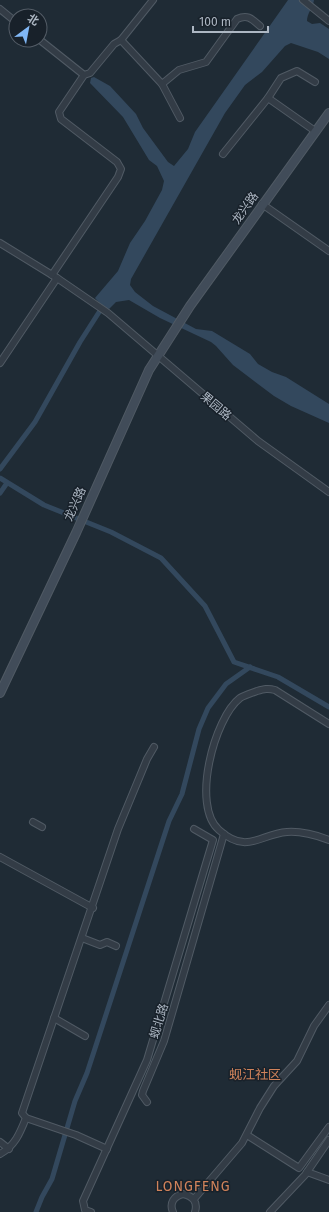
<svg xmlns="http://www.w3.org/2000/svg" width="329" height="1212" viewBox="0 0 329 1212" font-family="'Fira Sans','Noto Sans SC',sans-serif">
<style>
.water{fill:#33485d}
.lines{fill:none;stroke-linecap:round;stroke-linejoin:round}
.canal{stroke:#33485d;stroke-width:5}
.street-casing{stroke:#505a64;stroke-width:8}
.secondary-casing{stroke:#505a64;stroke-width:10}
.street{stroke:#333c46;stroke-width:6}
.secondary{stroke:#414c59;stroke-width:8}
.labels{text-anchor:middle;dominant-baseline:central;stroke-width:3;stroke-linejoin:round;paint-order:stroke}
.street-label{font-size:12px;fill:#adb7c3;stroke:#18212a}
.neighbourhood-label{font-size:13px;fill:#d0835b;stroke:#18212a}
.quarter-label{font-size:14px;letter-spacing:1px;fill:#d0835b;stroke:#18212a}
</style>
<rect width="100%" height="100%" fill="#1f2b35"/>
<path class="water" d="M288 0H314C313 8 307 13 307 21L312 24 320 23 329 29V59L318 52 291 43 285 46 262 72 245 85 225 113 131 279 130 285 135 292 153 306 196 329 212 331 250 354 258 364 272 372 286 377 329 404V423L291 406 274 396 233 365 216 346 211 342 160 318 129 300 116 302 109 309 102 306 95 298 118 271 130 243 145 221 162 190 164 181 157 166 149 160 123 117 90 83 91 78 94 77 110 86 136 114 143 128 168 162 174 166 188 149 195 132Z"/>
<g class="lines">
<g class="canal">
<polyline points="0,469 35,422 80,342 103,306"/>
<polyline points="0,478 44,505 111,532 161,558 205,606 234,662 278,677 329,707"/>
<polyline points="0,493 7,483"/>
<polyline points="36,1212 42,1197 52,1179 75,1101 87,1073 169,821 182,794 199,729 208,708 226,684 250,667"/>
</g>
<defs>
<g id="street">
<polyline points="303,0 329,21"/>
<polyline points="0,9 16,22"/>
<polyline points="40,40 84,75"/>
<path d="M121 40 162 84 179 70 206 62 237 19C248 14 252 19 260 26"/>
<polyline points="162,84 180,118"/>
<polyline points="268,98 281,78 297,71 315,82"/>
<polyline points="223,154 268,98 315,131"/>
<polyline points="262,204 329,251"/>
<polyline points="0,243 57,278 108,313 258,441 329,492"/>
<polyline points="52,275 118,177 121,169 117,162 61,119 59,112 84,75 90,73 114,44 121,40 153,0"/>
<polyline points="0,363 57,278"/>
<path d="M329 724 275 690C268 688 264 689 257 691 252 693 245 695 240 698 214 718 191 806 219 830 247 855 260 834 287 832 300 831 317 835 329 840"/>
<polyline points="33,822 42,827"/>
<polyline points="0,857 93,908"/>
<polyline points="82,938 100,945 107,942 116,946"/>
<polyline points="54,1018 85,1036"/>
<polyline points="147,1102 142,1095 143,1091 164,1041 224,834"/>
<polyline points="26,1118 76,1135 107,1149"/>
<polyline points="247,1135 299,1168 329,1127"/>
<polyline points="0,1142 9,1149"/>
<path d="M0 1154C15 1146 20 1133 26 1118L22 1113 118 829 147 759 154 747"/>
<polyline points="307,1172 329,1180"/>
<polyline points="194,1199 242,1143 260,1108 274,1086 297,1061 314,1026 329,1005"/>
<polyline points="91,1212 85,1210 83,1201 147,1060 213,840 194,829"/>
<path d="M173 1212C169 1203 174 1196 183 1194 193 1196 198 1202 195 1212"/>
<polyline points="270,1212 305,1175 329,1140"/>
</g>
<polyline id="secondary" points="0,693 76,533 149,370 190,306 329,113"/>
</defs>
<use href="#street" class="street-casing"/>
<use href="#secondary" class="secondary-casing"/>
<use href="#street" class="street"/>
<use href="#secondary" class="secondary"/>
</g>
<g class="labels">
<g class="street-label">
<text transform="translate(245 208) rotate(-55)">龙兴路</text>
<text transform="translate(216 406) rotate(40)">果园路</text>
<text transform="translate(75 504) rotate(-66)">龙兴路</text>
<text transform="translate(159 1021) rotate(-73)">蚬北路</text>
</g>
<g class="neighbourhood-label">
<text x="255" y="1074">蚬江社区</text>
</g>
<g class="quarter-label">
<text x="193" y="1186">LONGFENG</text>
</g>
</g>
<g transform="translate(28 28) rotate(32)"><circle r="19" fill="#18212a" stroke="#545d67"/>
<path d="M0-3L7 15L0 10L-7 15Z" fill="#80b7f5"/>
<text y="-6" font-size="11" font-weight="bold" text-anchor="middle" fill="#adb7c3">北</text>
</g>
<path d="M193 26v6h75v-6" fill="none" stroke="#adb7c3" stroke-width="2"/>
<text x="199" y="26" font-size="12" fill="#adb7c3" stroke="#18212a" stroke-width="3" paint-order="stroke">100 m</text>
</svg>
